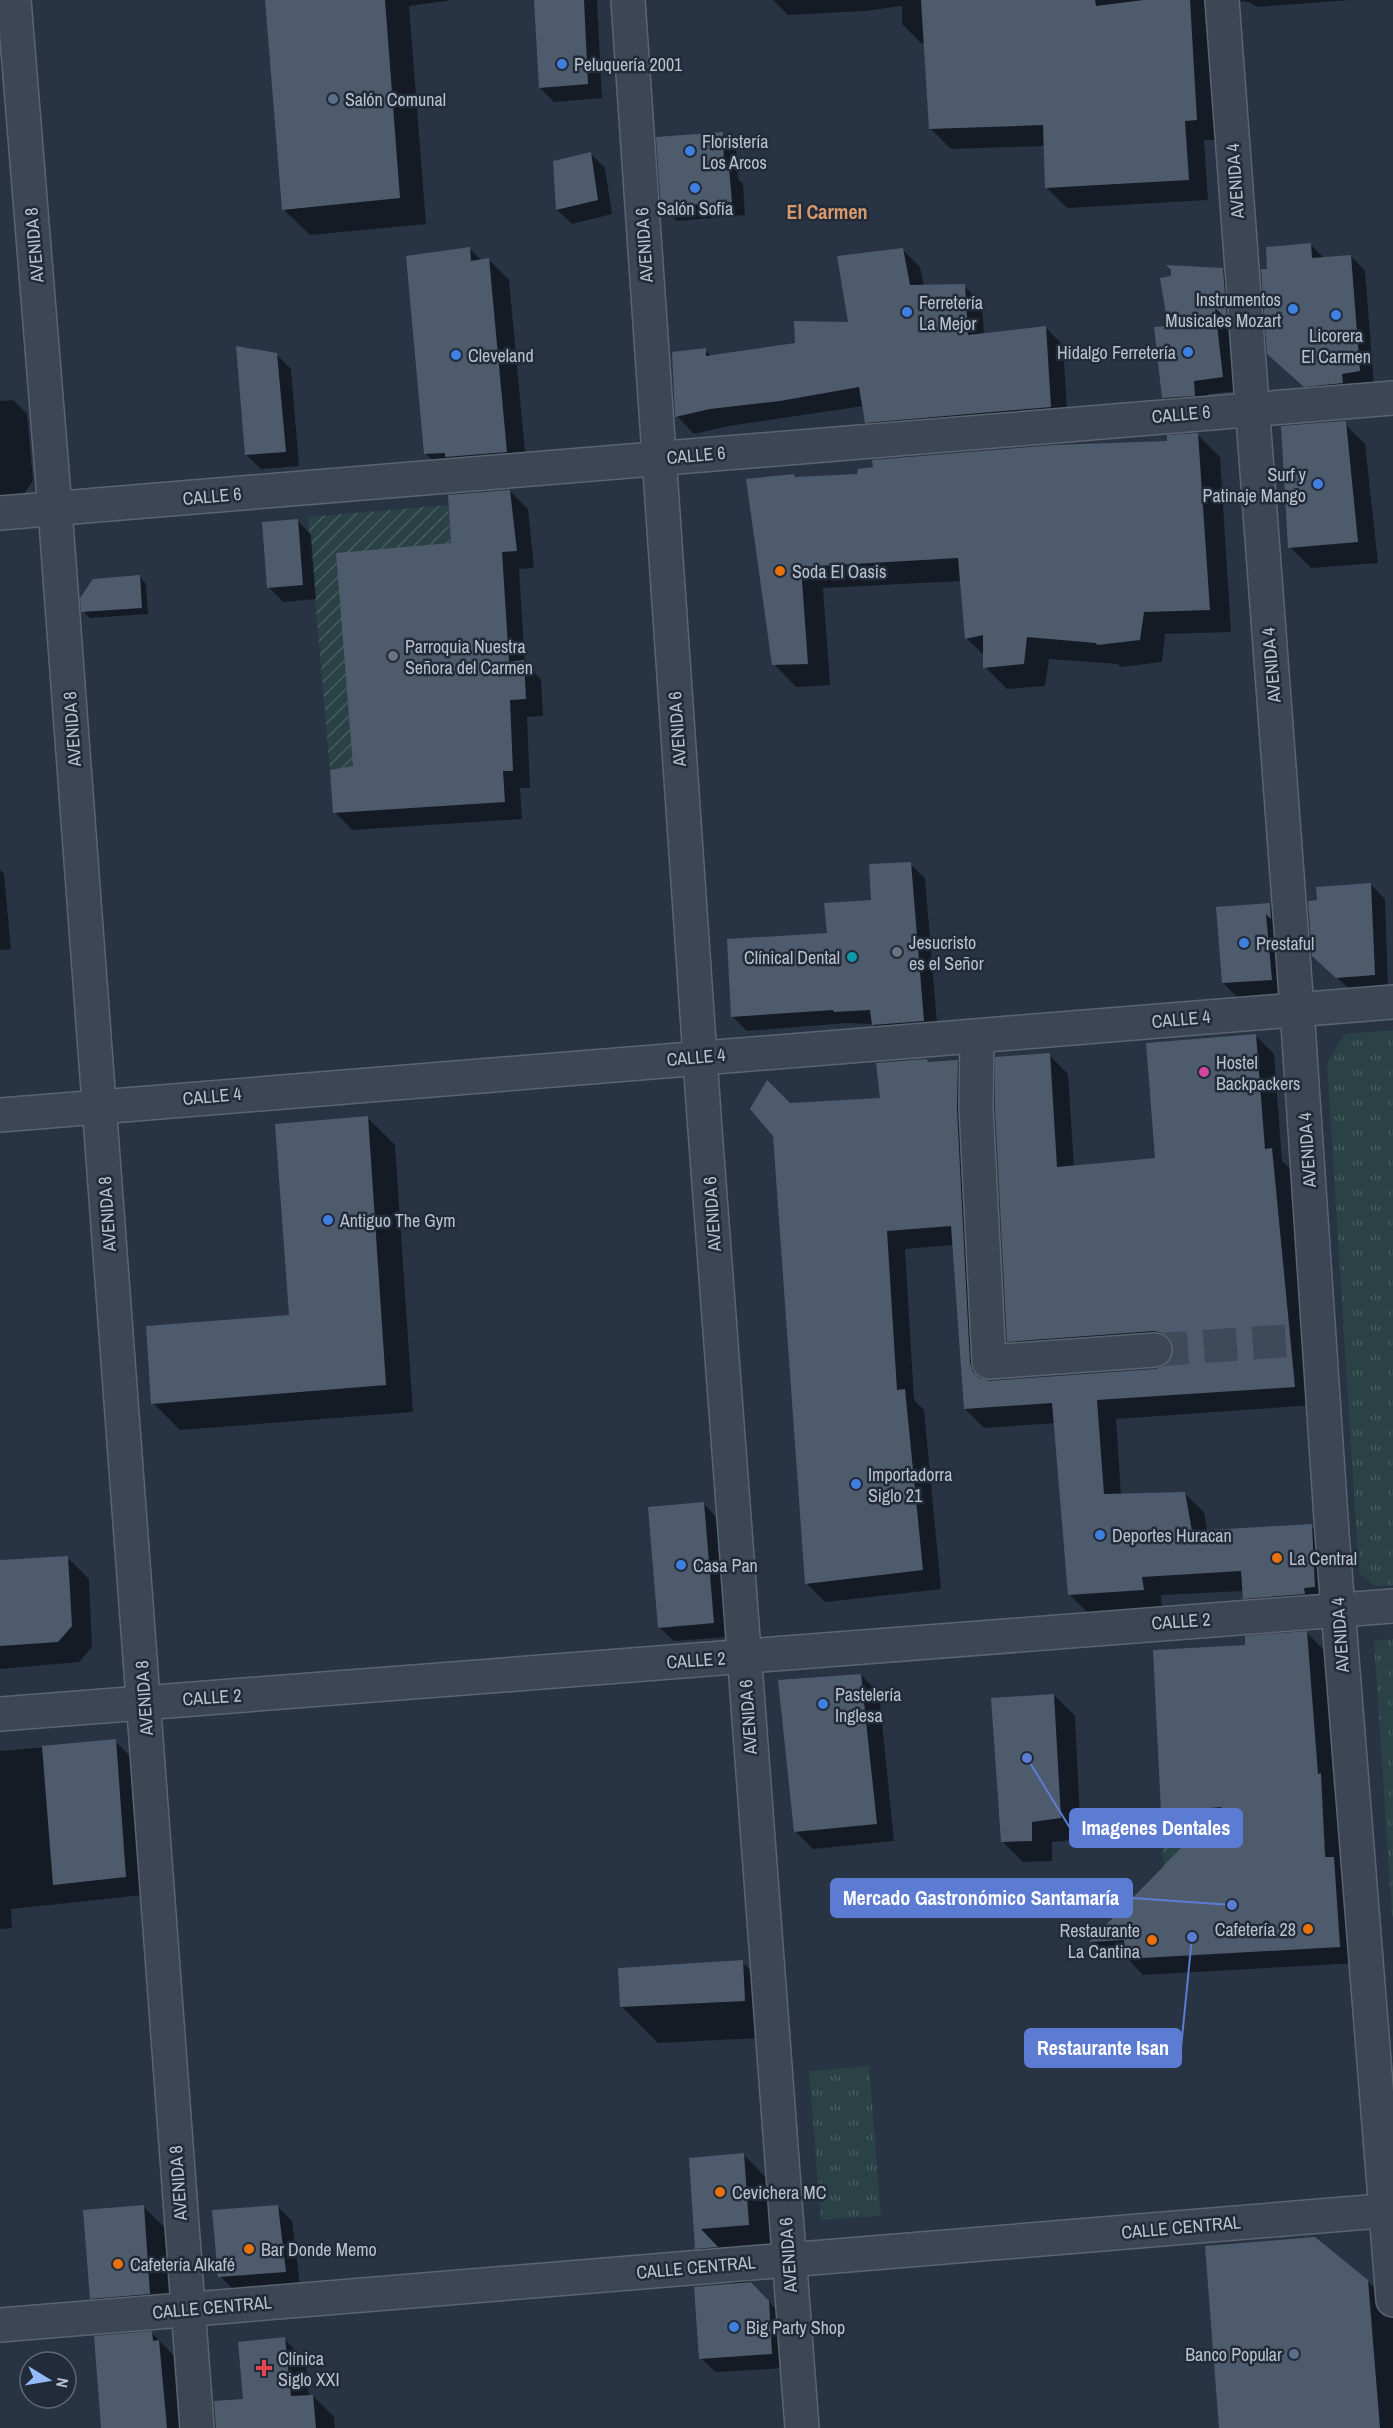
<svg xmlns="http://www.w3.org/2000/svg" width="1393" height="2428" viewBox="0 0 1393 2428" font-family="'Archivo Narrow',sans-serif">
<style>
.grass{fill:url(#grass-tufts)}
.garden{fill:url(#garden-furrows)}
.shadow{fill:#0007}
.building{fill:#4e5b6d}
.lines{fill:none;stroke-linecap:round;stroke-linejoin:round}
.minor-tunnel{stroke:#3e4959;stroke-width:33;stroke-dasharray:33 16;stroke-linecap:butt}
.minor-casing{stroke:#5b6471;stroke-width:36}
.minor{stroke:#3c4654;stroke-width:33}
.shop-dot{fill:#3f7fe0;stroke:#212b39;stroke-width:2}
.service-dot{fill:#5c6f8a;stroke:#212b39;stroke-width:2}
.food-dot{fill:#e8710a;stroke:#212b39;stroke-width:2}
.worship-dot{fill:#6b7280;stroke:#212b39;stroke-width:2}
.culture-dot{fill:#0f9aa8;stroke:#212b39;stroke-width:2}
.hotel-dot{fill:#d1479c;stroke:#212b39;stroke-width:2}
.health-dot{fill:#e0444e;stroke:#212b39;stroke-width:2}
.labels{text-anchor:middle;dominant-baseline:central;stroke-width:5;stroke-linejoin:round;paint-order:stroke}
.poi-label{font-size:18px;fill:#bac1cd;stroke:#212b39;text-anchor:start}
.street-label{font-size:18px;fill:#bac1cd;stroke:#212b39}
.neighbourhood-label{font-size:20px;font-weight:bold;fill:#d7996b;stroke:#212b39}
.leader{fill:none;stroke:#5c7cd4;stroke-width:2}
.callout-dot{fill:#5c7cd4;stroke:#212b39;stroke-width:2}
.callout{fill:#5c7cd4;stroke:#5c7cd4;stroke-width:2}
.callout-label{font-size:20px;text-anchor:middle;font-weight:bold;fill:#fff}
</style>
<defs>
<pattern id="grass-tufts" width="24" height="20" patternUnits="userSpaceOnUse" patternTransform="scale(1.5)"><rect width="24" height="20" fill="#2a4245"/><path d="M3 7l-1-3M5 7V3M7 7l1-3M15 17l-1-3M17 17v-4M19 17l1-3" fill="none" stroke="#475c5f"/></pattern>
<pattern id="garden-furrows" width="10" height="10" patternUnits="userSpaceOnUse" patternTransform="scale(1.5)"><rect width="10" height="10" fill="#2a4245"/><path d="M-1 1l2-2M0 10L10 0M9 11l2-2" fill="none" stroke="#475c5f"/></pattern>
</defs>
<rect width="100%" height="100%" fill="#283444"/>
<g class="grass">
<polygon points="1393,1030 1393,1585 1375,1586 1359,1573 1327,1063 1345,1034"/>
<polygon points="1393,1639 1393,1916 1392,1916 1374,1641"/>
<polygon points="869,2066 881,2216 821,2220 809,2071"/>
</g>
<g class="garden">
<polygon points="448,505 466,757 330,770 308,517"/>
<polygon points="1322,1800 1326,1857 1164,1868 1161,1812"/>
</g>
<g class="shadow">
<polygon points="266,0 453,0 409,6 426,224 310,235 283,209"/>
<polygon points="536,0 597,0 602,98 554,102 540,88"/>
<polygon points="773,0 1351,0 1257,7 1251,3 1241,1 1227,10 1216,140 1204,140 1208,200 1067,208 1047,188 1045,146 951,149 931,129 925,43 922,44 902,24 902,6 865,11 788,15"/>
<polygon points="722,133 736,148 738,179 743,184 745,215 677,221 662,207"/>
<polygon points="591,154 605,168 612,214 572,224 557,210 554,162"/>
<polygon points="1310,244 1325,259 1351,256 1365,271 1374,385 1320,400 1283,368 1269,271"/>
<polygon points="470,249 482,261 488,259 509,280 527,473 447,475 426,454"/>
<polygon points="902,249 920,267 924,286 964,286 982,304 984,335 1046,328 1063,345 1068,425 885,440 867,422 864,406 729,426 694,434 677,416 705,350 712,357 796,344 850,324"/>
<polygon points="1222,269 1237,283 1240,330 1228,319 1236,391 1208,394 1209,409 1178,412 1164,398 1173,270"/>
<polygon points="277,355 291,369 299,466 261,469 246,455"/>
<polygon points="13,400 27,414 33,480 23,496 0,498 0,401"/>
<polygon points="1344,423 1365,444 1378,563 1311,568 1290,547"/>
<polygon points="1197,434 1220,457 1231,632 1165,634 1162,662 1120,667 1118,664 1049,659 1045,686 1007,689 985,667 985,656 966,638 961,581 823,588 830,685 796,687 774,664 794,475 797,478 858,475 1169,443"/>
<polygon points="510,491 528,509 534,568 519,569 525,664 541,679 543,716 527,717 530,788 520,788 522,819 352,830 335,812 453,545"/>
<polygon points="297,520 311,535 316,599 283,602 269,587"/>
<polygon points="140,577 146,584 148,614 90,618 83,611"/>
<polygon points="910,864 925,878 938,1035 887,1039 873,1024 847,1023 747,1031 733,1017 828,935 873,901"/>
<polygon points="0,870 4,874 11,949 0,950"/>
<polygon points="1371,885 1385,899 1388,989 1352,991 1328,970 1318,902"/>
<polygon points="1270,905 1284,919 1285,994 1237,997 1223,983"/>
<polygon points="1255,1035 1274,1054 1282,1161 1291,1169 1313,1405 1116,1419 1121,1495 1184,1493 1204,1512 1207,1531 1311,1526 1330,1544 1334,1606 1263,1617 1244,1598 1244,1591 1161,1595 1162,1609 1088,1613 1069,1594 1056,1423 984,1428 965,1409 954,1245 905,1249 914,1400 924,1410 941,1589 825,1602 806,1583 790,1105 882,1100 927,1060 930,1063 957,1061 976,1080 976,1129 989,1382 1157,1370 1167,1366 1173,1358 1175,1350 1027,1360 1008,1341 1049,1055 1068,1074 1074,1167 1157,1160"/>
<polygon points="367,1117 395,1145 413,1412 180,1430 153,1403 290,1317"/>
<polygon points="703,1503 717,1518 728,1637 674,1641 659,1627"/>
<polygon points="68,1558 89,1579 92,1647 79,1662 0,1669 0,1562"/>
<polygon points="1307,1633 1324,1650 1334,1789 1337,1792 1341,1866 1350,1875 1356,1963 1143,1975 1126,1957 1107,1958 1091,1942 1206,1826 1179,1828 1163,1811 1247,1647"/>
<polygon points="861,1675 879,1693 894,1841 813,1849 795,1831"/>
<polygon points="1054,1695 1075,1716 1081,1839 1052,1842 1052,1861 1023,1862 1002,1841"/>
<polygon points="115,1741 133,1759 143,1895 11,1909 12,1928 0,1929 0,1751"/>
<polygon points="742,1962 779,1998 781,2037 658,2043 621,2006"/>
<polygon points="744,2155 780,2192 785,2262 736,2265 782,2316 786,2368 715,2372 701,2358 733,2285 696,2248 690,2159"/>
<polygon points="144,2207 168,2231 174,2318 116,2322 92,2298"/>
<polygon points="278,2207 292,2221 300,2286 234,2290 220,2276"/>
<polygon points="1367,2281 1393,2307 1393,2428 1221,2428"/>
<polygon points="152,2333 176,2358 188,2428 103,2428"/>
<polygon points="284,2339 305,2360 309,2396 313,2396 334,2417 335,2428 247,2428"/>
</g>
<g class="building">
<polygon points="265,0 385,0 400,198 282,210"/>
<polygon points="534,0 584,0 588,84 539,88"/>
<polygon points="921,0 1095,0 1096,6 1144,0 1190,0 1197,120 1185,121 1189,180 1045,188 1043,125 929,129"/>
<polygon points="723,132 724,169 729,168 732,202 661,207 656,137"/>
<polygon points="591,152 598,200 556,210 553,161"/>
<polygon points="1311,243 1312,258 1351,255 1360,371 1342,374 1343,383 1304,387 1267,354 1261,269 1267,269 1266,247"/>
<polygon points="470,247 471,261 489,258 507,452 445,457 445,453 424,454 406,256"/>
<polygon points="903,248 910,285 965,284 968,335 1046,326 1051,407 865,423 859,387 780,401 710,409 675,417 672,352 706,348 706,356 795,343 794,321 848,322 837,256"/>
<polygon points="1166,265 1223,268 1227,319 1215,308 1223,377 1194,381 1195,396 1162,398 1154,327 1168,326 1160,278 1171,276 1171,270"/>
<polygon points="236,346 277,353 286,452 245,455"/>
<polygon points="1344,421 1346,421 1358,542 1288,548 1281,426"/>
<polygon points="1198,433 1210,610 1144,612 1140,640 1097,645 1096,643 1027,637 1024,664 983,668 983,635 965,639 958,558 801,567 808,664 772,665 746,479 794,474 795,477 857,474 858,469 873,467 872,460 1054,445 1167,441 1167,435"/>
<polygon points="510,490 517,551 502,552 509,662 524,660 526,699 510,700 513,771 503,771 505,802 333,813 330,770 353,766 336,553 451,543 448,495"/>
<polygon points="298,519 303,585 267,588 262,522"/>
<polygon points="140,575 142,608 81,612 80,598 93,579"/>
<polygon points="911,862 924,1021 872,1025 870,1010 834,1012 833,1010 731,1017 727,939 827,933 824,903 871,900 869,864"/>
<polygon points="1371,883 1375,975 1336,978 1312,956 1308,901 1317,900 1316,887"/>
<polygon points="1270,903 1271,919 1266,914 1272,980 1222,983 1216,907"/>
<polygon points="1256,1034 1265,1149 1272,1148 1295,1387 1097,1400 1104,1494 1185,1492 1192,1531 1312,1524 1315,1587 1304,1588 1305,1594 1243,1599 1241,1571 1142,1577 1144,1590 1068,1595 1052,1403 964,1409 951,1226 887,1231 897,1390 905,1389 923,1570 805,1584 773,1136 750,1109 767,1080 790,1103 880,1098 876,1063 927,1059 928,1062 958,1060 957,1109 970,1363 973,1372 980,1378 990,1381 1156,1369 1166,1365 1172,1358 1174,1349 1170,1339 1163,1333 1154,1331 1007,1342 995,1108 995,1057 1050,1053 1057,1167 1155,1158 1146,1043"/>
<polygon points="368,1116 386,1385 151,1404 146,1326 289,1315 275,1124"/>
<polygon points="704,1502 714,1623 658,1628 648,1507"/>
<polygon points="68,1556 72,1626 58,1642 0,1646 0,1560"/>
<polygon points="1307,1631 1318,1774 1321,1773 1325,1857 1334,1857 1340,1947 1125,1959 1124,1940 1089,1942 1222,1807 1161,1812 1153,1650 1245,1645 1245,1636"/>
<polygon points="861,1674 877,1824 794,1832 778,1680"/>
<polygon points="1054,1694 1061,1818 1032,1822 1032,1841 1001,1842 991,1698"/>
<polygon points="116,1739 126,1877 53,1885 42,1746"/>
<polygon points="743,1960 745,2001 620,2007 618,1968"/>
<polygon points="744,2153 749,2225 701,2229 718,2247 695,2249 689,2158"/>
<polygon points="144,2205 150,2294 90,2299 83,2210"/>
<polygon points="278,2205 286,2272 218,2277 212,2210"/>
<polygon points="1315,2237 1368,2280 1380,2428 1219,2428 1205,2246"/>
<polygon points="751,2282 769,2301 772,2354 699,2359 694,2287"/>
<polygon points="152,2331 153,2341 159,2340 167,2428 101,2428 94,2336"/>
<polygon points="285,2337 291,2396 313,2395 316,2428 216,2428 214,2401 243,2399 238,2342"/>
</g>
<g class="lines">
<polyline class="minor-tunnel" points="1155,1350 1298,1340"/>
<defs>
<g id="minor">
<polyline points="14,0 55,509 197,2428"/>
<polyline points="628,0 704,1116 802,2428"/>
<polyline points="1222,0 1297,1009 1332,1533 1393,2300"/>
<polyline points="0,513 1393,398"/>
<polyline points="977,1036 976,1108 989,1362 1155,1350"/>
<polyline points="0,1115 1393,1002"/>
<polyline points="0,1714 1393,1606"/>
<polyline points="0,2325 1393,2210"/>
</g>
</defs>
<use href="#minor" class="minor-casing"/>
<use href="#minor" class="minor"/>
</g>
<g class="shop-dot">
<circle cx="562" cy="64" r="6"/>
<circle cx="690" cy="151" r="6"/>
<circle cx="695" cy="188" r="6"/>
<circle cx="1293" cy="309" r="6"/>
<circle cx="907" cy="312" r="6"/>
<circle cx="1336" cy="315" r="6"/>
<circle cx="1188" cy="352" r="6"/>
<circle cx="456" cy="355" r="6"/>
<circle cx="1318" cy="484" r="6"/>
<circle cx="1244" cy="943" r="6"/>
<circle cx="328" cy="1220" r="6"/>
<circle cx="856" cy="1484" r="6"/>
<circle cx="1100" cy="1535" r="6"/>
<circle cx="681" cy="1565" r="6"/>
<circle cx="823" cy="1704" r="6"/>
<circle cx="734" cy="2327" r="6"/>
</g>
<g class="service-dot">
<circle cx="333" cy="99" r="6"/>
<circle cx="1294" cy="2354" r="6"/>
</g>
<g class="food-dot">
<circle cx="780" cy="571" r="6"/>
<circle cx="1277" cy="1558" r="6"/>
<circle cx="1308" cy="1929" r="6"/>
<circle cx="1152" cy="1940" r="6"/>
<circle cx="720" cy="2192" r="6"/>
<circle cx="249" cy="2249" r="6"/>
<circle cx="118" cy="2264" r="6"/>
</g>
<g class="worship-dot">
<circle cx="393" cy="656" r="6"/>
<circle cx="897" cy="952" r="6"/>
</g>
<circle class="culture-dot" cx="852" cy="957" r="6"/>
<circle class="hotel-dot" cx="1204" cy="1072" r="6"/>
<path class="health-dot" d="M261 2359h6v6h6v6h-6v6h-6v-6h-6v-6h6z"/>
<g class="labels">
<g class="poi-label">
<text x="574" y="64">Peluquería 2001</text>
<text x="345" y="99">Salón Comunal</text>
<text x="702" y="141">Floristería<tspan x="702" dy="21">Los Arcos</tspan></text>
<text x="695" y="208" text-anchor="middle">Salón Sofía</text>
<text x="1281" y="299" text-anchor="end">Instrumentos<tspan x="1281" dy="21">Musicales Mozart</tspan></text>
<text x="919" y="302">Ferretería<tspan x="919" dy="21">La Mejor</tspan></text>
<text x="1336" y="335" text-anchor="middle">Licorera<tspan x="1336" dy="21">El Carmen</tspan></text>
<text x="1176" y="352" text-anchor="end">Hidalgo Ferretería</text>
<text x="468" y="355">Cleveland</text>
<text x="1306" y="474" text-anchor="end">Surf y<tspan x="1306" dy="21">Patinaje Mango</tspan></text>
<text x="792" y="571">Soda El Oasis</text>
<text x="405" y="646">Parroquia Nuestra<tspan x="405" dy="21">Señora del Carmen</tspan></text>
<text x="909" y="942">Jesucristo<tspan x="909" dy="21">es el Señor</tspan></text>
<text x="1256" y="943">Prestaful</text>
<text x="840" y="957" text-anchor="end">Clínical Dental</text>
<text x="1216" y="1062">Hostel<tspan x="1216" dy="21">Backpackers</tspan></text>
<text x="340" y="1220">Antiguo The Gym</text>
<text x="868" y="1474">Importadorra<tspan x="868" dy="21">Siglo 21</tspan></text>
<text x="1112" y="1535">Deportes Huracan</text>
<text x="1289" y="1558">La Central</text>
<text x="693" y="1565">Casa Pan</text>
<text x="835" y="1694">Pastelería<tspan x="835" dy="21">Inglesa</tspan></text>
<text x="1296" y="1929" text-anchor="end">Cafetería 28</text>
<text x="1140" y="1930" text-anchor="end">Restaurante<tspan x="1140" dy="21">La Cantina</tspan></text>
<text x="732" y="2192">Cevichera MC</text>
<text x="261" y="2249">Bar Donde Memo</text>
<text x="130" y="2264">Cafetería Alkafé</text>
<text x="746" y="2327">Big Party Shop</text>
<text x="1282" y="2354" text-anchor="end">Banco Popular</text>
<text x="278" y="2358">Clínica<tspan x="278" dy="21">Siglo XXI</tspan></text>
</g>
<g class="street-label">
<text transform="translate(1235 181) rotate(-94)">AVENIDA 4</text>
<text transform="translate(34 245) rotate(-95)">AVENIDA 8</text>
<text transform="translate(644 245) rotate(-94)">AVENIDA 6</text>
<text transform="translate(1181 414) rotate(-5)">CALLE 6</text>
<text transform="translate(696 455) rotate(-5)">CALLE 6</text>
<text transform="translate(212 496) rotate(-5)">CALLE 6</text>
<text transform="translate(1271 665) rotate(-95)">AVENIDA 4</text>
<text transform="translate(72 729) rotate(-94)">AVENIDA 8</text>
<text transform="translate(677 729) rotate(-94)">AVENIDA 6</text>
<text transform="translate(1181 1019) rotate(-5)">CALLE 4</text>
<text transform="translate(696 1057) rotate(-5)">CALLE 4</text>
<text transform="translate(212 1096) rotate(-5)">CALLE 4</text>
<text transform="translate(1307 1150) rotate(-94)">AVENIDA 4</text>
<text transform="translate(107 1214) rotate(-94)">AVENIDA 8</text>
<text transform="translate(712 1214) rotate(-94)">AVENIDA 6</text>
<text transform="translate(1181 1621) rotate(-4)">CALLE 2</text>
<text transform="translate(1340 1635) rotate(-94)">AVENIDA 4</text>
<text transform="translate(696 1660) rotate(-4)">CALLE 2</text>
<text transform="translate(212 1697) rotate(-4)">CALLE 2</text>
<text transform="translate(144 1698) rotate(-94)">AVENIDA 8</text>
<text transform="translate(748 1717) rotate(-94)">AVENIDA 6</text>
<text transform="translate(178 2183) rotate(-94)">AVENIDA 8</text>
<text transform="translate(1181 2227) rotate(-5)">CALLE CENTRAL</text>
<text transform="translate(788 2255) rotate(-94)">AVENIDA 6</text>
<text transform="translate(696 2267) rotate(-5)">CALLE CENTRAL</text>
<text transform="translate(212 2307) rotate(-5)">CALLE CENTRAL</text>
</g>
<g class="neighbourhood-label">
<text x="827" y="211">El Carmen</text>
</g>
</g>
<path class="leader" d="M1027 1758L1070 1828M1232 1905L1132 1898M1192 1937L1181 2048"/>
<g class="callout-dot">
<circle cx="1027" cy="1758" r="6"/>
<circle cx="1232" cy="1905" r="6"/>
<circle cx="1192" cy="1937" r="6"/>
</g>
<g class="callout">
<rect x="1070" y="1809" width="172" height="38" rx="6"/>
<rect x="831" y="1879" width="301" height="38" rx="6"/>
<rect x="1025" y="2029" width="156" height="38" rx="6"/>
</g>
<g class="callout-label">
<text x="1156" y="1835">Imagenes Dentales</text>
<text x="981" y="1905">Mercado Gastronómico Santamaría</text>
<text x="1103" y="2055">Restaurante Isan</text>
</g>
<g transform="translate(48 2380) rotate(101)"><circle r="28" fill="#212b39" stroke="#5e6774" stroke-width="1.5"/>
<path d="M0-4.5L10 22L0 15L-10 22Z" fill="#93bbf9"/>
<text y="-9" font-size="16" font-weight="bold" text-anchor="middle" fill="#bac1cd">N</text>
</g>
</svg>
